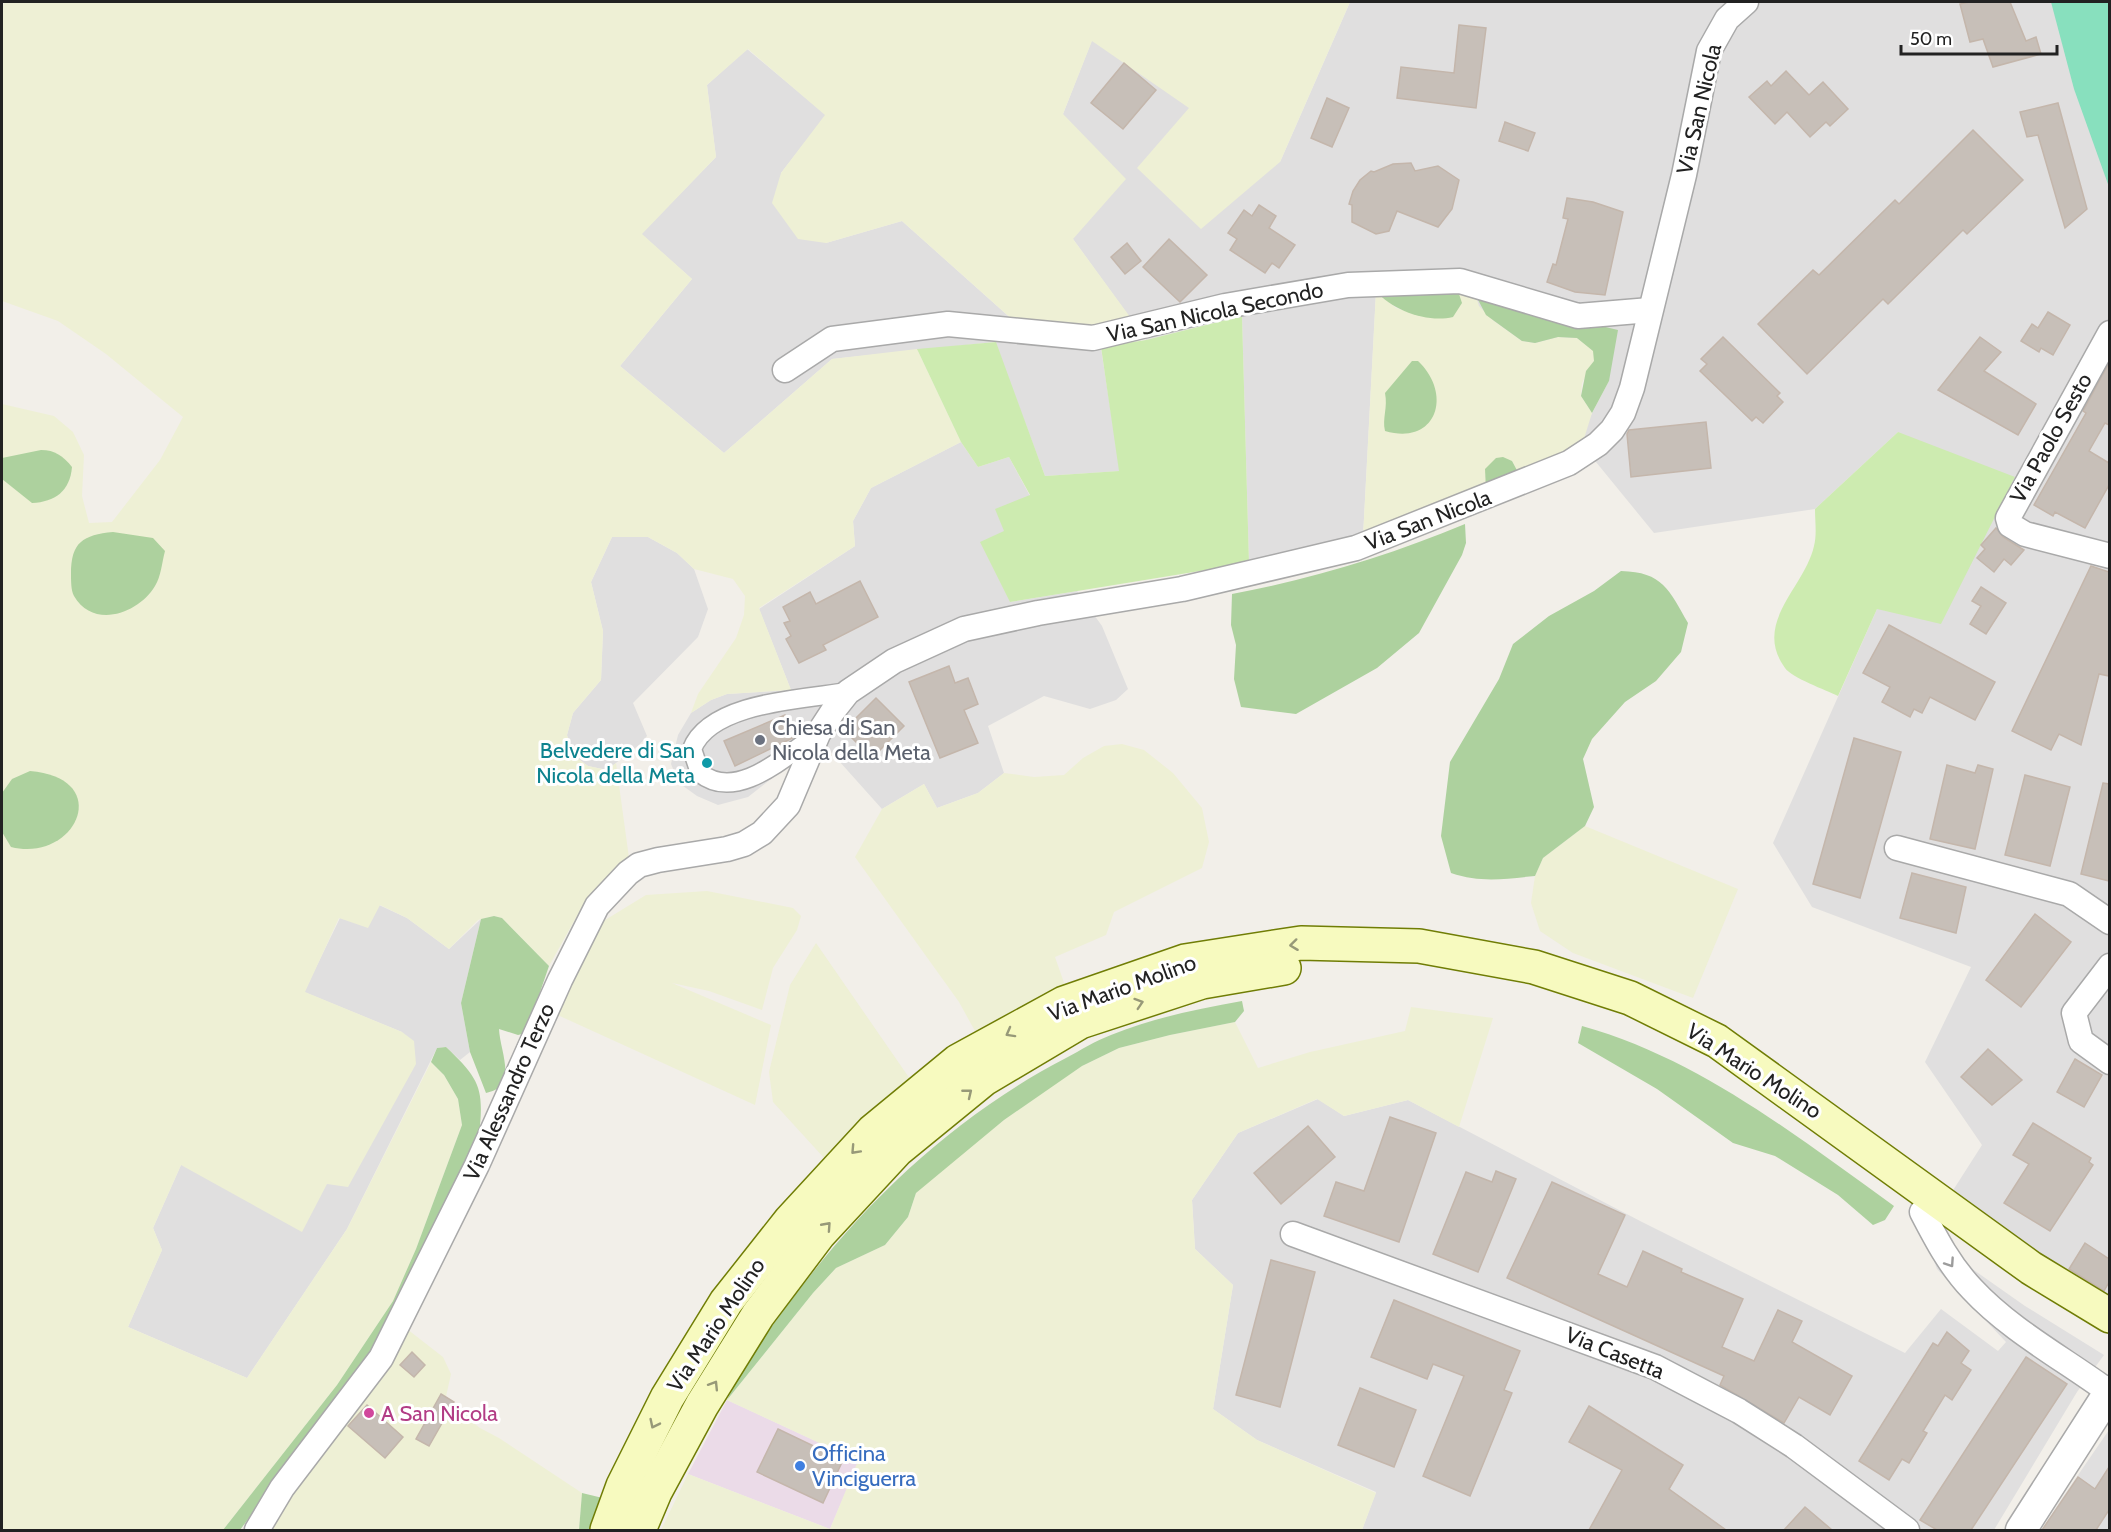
<svg xmlns="http://www.w3.org/2000/svg" width="2111" height="1532" viewBox="0 0 2111 1532" font-family="Cabin,sans-serif">
<style>
.residential{fill:#e0dfdf}
.industrial{fill:#ebdbe8}
.farmland{fill:#eef0d5}
.grass{fill:#cdebb0}
.forest{fill:#add19e}
.pitch{fill:#88e0be}
.building{fill:#c7bfb8;stroke:#c4b6ab;stroke-width:1.5}
.lines{fill:none;stroke-linecap:round;stroke-linejoin:round}
.pedestrian-casing{stroke:#a9a9a9;stroke-width:21}
.minor-casing{stroke:#a9a9a9;stroke-width:27}
.tertiary-casing{stroke:#a9a9a9;stroke-width:33}
.secondary-casing{stroke:#707d05;stroke-width:36}
.pedestrian{stroke:#fff;stroke-width:18}
.minor{stroke:#fff;stroke-width:24}
.tertiary{stroke:#fff;stroke-width:30}
.secondary{stroke:#f7fabf;stroke-width:33}
.oneway{stroke:#979978}
.oneway2{stroke:#9c9c9c}
.worship-dot{fill:#6b7280;stroke:#fff;stroke-width:2}
.culture-dot{fill:#0f9aa8;stroke:#fff;stroke-width:2}
.hotel-dot{fill:#d1479c;stroke:#fff;stroke-width:2}
.shop-dot{fill:#3f7fe0;stroke:#fff;stroke-width:2}
.labels{text-anchor:middle;dominant-baseline:central;stroke-width:6;stroke-linejoin:round;paint-order:stroke}
.street-label{font-size:22px;fill:#222;stroke:#fff}
.worship-label{font-size:22px;fill:#5b616d;stroke:#fff;text-anchor:start}
.culture-label{font-size:22px;fill:#0d838f;stroke:#fff;text-anchor:end}
.hotel-label{font-size:22px;fill:#b23c85;stroke:#fff;text-anchor:start}
.shop-label{font-size:22px;fill:#366cbe;stroke:#fff;text-anchor:start}
</style>
<rect width="100%" height="100%" fill="#f2efe9"/>
<g class="residential">
<polygon points="1350,2 2109,2 2109,1305 1950,1195 1982,1145 1925,1062 1971,967 1812,907 1773,843 1877,609 1898,432 1815,509 1654,533 1578,440 1609,381 1376,292 1363,537 1249,563 1242,316 1146,340 1073,239 1063,114 1092,40 1190,108 1280,162"/>
<polygon points="747,49 826,115 781,173 826,243 902,221 1015,322 1098,329 1120,471 1045,476 995,342 832,359 724,453 620,366 692,279 641,234 716,157 707,85"/>
<polygon points="961,442 978,467 1009,457 1030,496 1004,531 1010,602 1077,591 1102,626 1128,689 1116,700 1090,709 1044,696 988,726 1004,773 978,793 937,808 924,784 882,809 822,742 782,765 775,776 748,797 718,805 697,796 679,783 671,764 678,735 691,713 711,700 727,694 791,690 759,609 855,546 853,521 871,488"/>
<polygon points="612,537 648,537 677,553 694,569 708,609 698,637 633,703 647,736 639,745 607,770 588,766 573,755 567,735 573,713 601,680 603,631 591,582"/>
<polygon points="379,905 407,918 449,949 481,919 461,1003 470,1052 460,1060 446,1047 437,1048 347,1229 247,1378 128,1327 162,1250 153,1228 181,1165 402,1032 304,992 340,918"/>
<polygon points="1318,1099 1344,1116 1408,1100 1642,1222 1905,1353 1941,1309 1998,1351 2006,1342 1937,1269 1924,1235 2025,1306 2104,1355 2077,1392 1994,1530 1362,1530 1376,1492 1257,1440 1213,1409 1233,1285 1195,1249 1192,1200 1238,1133"/>
<polygon points="2109,1430 2109,1530 2041,1530 2065,1494"/>
</g>
<polygon class="industrial" points="727,1400 859,1461 830,1529 688,1474"/>
<g class="farmland">
<polygon points="4,2 1350,2 1280,162 1201,229 1137,168 1189,108 1092,41 1063,114 1126,179 1073,239 1133,321 1098,329 1015,322 902,221 826,243 798,239 772,203 781,173 825,115 748,49 707,85 716,157 642,234 692,279 620,366 724,453 832,359 917,349 961,442 871,488 853,521 855,546 759,608 791,690 727,694 711,700 691,713 698,694 736,638 744,615 745,596 733,579 694,569 677,553 648,537 612,537 591,582 603,631 601,680 573,713 567,735 573,755 588,766 607,770 616,763 629,858 582,907 549,966 502,918 494,916 478,920 449,949 407,918 380,905 368,928 339,918 305,992 402,1032 414,1041 416,1064 348,1187 327,1184 302,1232 181,1165 153,1228 162,1250 128,1327 247,1378 347,1229 431,1062 444,1075 458,1099 462,1125 416,1249 393,1301 337,1385 223,1530 2,1530 2,404 54,416 73,432 84,455 82,496 89,523 112,522 160,460 183,417 106,354 58,321 2,301 2,10"/>
<polygon points="1376,291 1396,308 1431,318 1458,291 1476,296 1479,306 1494,321 1522,341 1535,343 1558,337 1577,338 1594,351 1594,361 1582,383 1581,396 1592,413 1582,445 1520,476 1512,461 1486,490 1363,537"/>
<polygon points="1122,744 1144,750 1173,773 1202,808 1209,842 1202,868 1114,912 1106,935 1055,957 1069,997 981,1042 959,1002 855,857 882,809 924,784 937,808 978,793 1004,773 1034,777 1064,775 1083,758 1104,746"/>
<polygon points="1585,826 1738,889 1693,998 1573,953 1540,931 1531,903 1535,876 1543,858"/>
<polygon points="707,891 793,908 801,916 797,930 773,968 762,1010 709,991 672,983 771,1025 755,1105 551,1012 592,928 646,895"/>
<polygon points="816,943 910,1079 879,1104 825,1159 773,1102 769,1072 790,985"/>
<polygon points="1411,1007 1493,1018 1459,1127 1408,1100 1344,1116 1317,1099 1238,1133 1192,1200 1195,1249 1233,1285 1213,1409 1257,1440 1376,1493 1362,1530 661,1530 688,1474 830,1529 858,1461 727,1400 813,1293 836,1268 885,1245 908,1217 916,1193 937,1173 1004,1120 1056,1083 1082,1066 1119,1048 1170,1035 1235,1022 1258,1068 1310,1052 1405,1031"/>
<polygon points="407,1329 443,1357 451,1374 445,1401 480,1428 499,1438 582,1493 579,1530 268,1530 302,1474 346,1425 390,1367"/>
</g>
<g class="grass">
<polygon points="1242,316 1249,563 1010,602 980,542 1004,531 995,509 1030,495 1009,457 978,467 961,442 917,349 996,342 1045,476 1119,471 1101,347 1146,340"/>
<path d="M1898 432 2015 477 1941 624 1877 609 1838 696C1826 690 1792 678 1785 668 1752 623 1805 587 1814 546 1817 535 1815 521 1815 509Z"/>
</g>
<g class="forest">
<path d="M1376 291H1458L1462 303 1453 317C1428 323 1393 311 1376 291Z"/>
<polygon points="1476,296 1618,330 1609,381 1592,413 1581,396 1586,371 1594,361 1593,351 1577,338 1558,337 1535,343 1522,341 1486,315"/>
<path d="M1412 361H1418C1453 394 1437 446 1385 431 1382 418 1388 408 1385 393Z"/>
<path d="M41 450C55 450 63 456 72 467 70 491 55 502 32 503L2 479V458Z"/>
<polygon points="1503,457 1512,461 1520,476 1486,490 1485,469 1496,458"/>
<path d="M1465 524 1466 543 1462 555 1419 633 1377 668 1296 714 1241 707 1234 679 1236 645 1231 625 1232 594C1312 579 1391 555 1465 524Z"/>
<path d="M113 532 153 538 165 551C162 562 161 577 155 586 139 613 94 630 74 596 71 591 71 580 71 574 71 542 83 535 113 532Z"/>
<path d="M1621 571C1663 572 1669 590 1688 623L1681 652 1656 681 1625 702 1592 739 1583 759 1594 807 1585 826 1543 858 1535 876C1504 879 1481 883 1451 873L1441 836 1450 762 1499 679 1513 644 1549 616 1594 591Z"/>
<path d="M30 771C115 778 76 863 11 847L2 832V793L12 779Z"/>
<path d="M494 916 502 918 549 966 526 1033 518 1035 499 1029C500 1052 519 1087 486 1093L470 1052 461 1003 481 919Z"/>
<path d="M1242 1001 1244 1011 1235 1022 1170 1035 1119 1048 1082 1066 1004 1120 916 1193 908 1217 885 1245 836 1268 813 1293 727 1400C745 1362 770 1328 796 1294 869 1197 958 1114 1066 1058 1081 1050 1095 1041 1111 1035 1153 1018 1197 1009 1242 1001Z"/>
<path d="M1582 1026C1700 1059 1796 1136 1894 1206L1885 1220 1873 1225 1838 1195 1775 1156 1733 1143 1657 1089 1578 1043Z"/>
<path d="M446 1047C481 1080 484 1089 479 1136L370 1355 240 1530H223L337 1385 393 1301 416 1249 462 1125 458 1099 444 1075 431 1062 437 1048Z"/>
<polygon points="582,1493 611,1500 601,1530 579,1530"/>
</g>
<polygon class="pitch" points="2051,2 2109,2 2109,187 2074,89"/>
<g class="building">
<polygon points="1969,2 2010,2 2026,41 2036,37 2041,54 1993,67 1983,39 1970,42 1960,4"/>
<polygon points="1459,25 1486,28 1476,108 1397,98 1401,67 1454,73"/>
<polygon points="1124,63 1156,90 1123,129 1091,103"/>
<polygon points="1786,71 1809,95 1823,82 1848,109 1830,126 1826,122 1810,137 1787,112 1775,124 1749,97 1767,81 1771,86"/>
<polygon points="1327,98 1349,108 1332,147 1311,138"/>
<polygon points="2058,103 2087,209 2065,228 2038,135 2027,137 2020,112"/>
<polygon points="1505,122 1535,133 1528,151 1499,141"/>
<polygon points="1973,130 2023,180 1967,234 1963,230 1888,304 1883,299 1807,374 1758,324 1813,270 1819,275 1895,200 1899,204"/>
<polygon points="1411,163 1415,171 1438,166 1459,180 1452,209 1438,227 1397,211 1389,231 1376,234 1352,222 1352,205 1349,204 1353,191 1360,180 1371,171 1374,172 1393,164"/>
<polygon points="1567,198 1593,202 1623,212 1605,295 1575,292 1547,282 1553,264 1556,265 1568,219 1563,218"/>
<polygon points="1259,205 1276,216 1269,228 1295,245 1279,268 1272,263 1265,273 1230,250 1237,239 1228,233 1244,210 1252,216"/>
<polygon points="1169,239 1207,275 1180,302 1143,267"/>
<polygon points="1127,243 1141,261 1125,274 1111,257"/>
<polygon points="2048,312 2070,325 2053,355 2041,348 2039,352 2021,341 2032,324 2038,328"/>
<polygon points="1723,337 1780,393 1777,396 1783,402 1763,423 1756,417 1752,421 1700,371 1707,364 1701,359"/>
<polygon points="1980,337 2001,352 1984,371 2036,404 2018,435 1938,390"/>
<polygon points="2109,363 2109,425 2105,423 2089,451 2109,463 2109,485 2085,528 2055,512 2053,516 2034,505 2086,413 2083,411"/>
<polygon points="1706,422 1711,468 1631,477 1627,434 1629,430"/>
<polygon points="1996,528 2003,537 2024,550 2011,565 2004,559 1994,572 1977,558 1985,549 1981,545"/>
<polygon points="2091,566 2109,572 2109,676 2099,674 2081,745 2059,734 2051,750 2012,731"/>
<polygon points="860,581 878,617 823,645 826,650 799,663 786,639 791,636 784,623 790,621 783,607 810,592 816,604"/>
<polygon points="1981,587 2006,603 1986,634 1970,624 1981,606 1972,601"/>
<polygon points="1889,625 1995,682 1975,720 1930,697 1922,713 1914,709 1910,717 1882,702 1890,687 1863,673"/>
<polygon points="949,666 955,683 968,678 978,704 964,710 978,743 940,758 909,682"/>
<polygon points="876,698 904,726 872,758 844,730"/>
<polygon points="785,715 795,737 735,766 724,741"/>
<polygon points="1854,738 1901,752 1860,898 1813,884"/>
<polygon points="1947,765 1975,773 1978,765 1993,769 1975,849 1930,839"/>
<polygon points="2025,775 2070,787 2050,866 2005,855"/>
<polygon points="2103,783 2109,784 2109,881 2081,874"/>
<polygon points="1912,873 1966,887 1956,933 1900,918"/>
<polygon points="2035,914 2071,942 2021,1007 1986,980"/>
<polygon points="1988,1049 2022,1080 1992,1105 1961,1077"/>
<polygon points="2075,1059 2102,1075 2084,1107 2057,1092"/>
<polygon points="1390,1117 1436,1133 1399,1242 1324,1216 1336,1182 1364,1191"/>
<polygon points="2033,1123 2091,1158 2089,1162 2093,1165 2050,1231 2004,1203 2029,1164 2013,1155"/>
<polygon points="1308,1126 1335,1157 1281,1204 1254,1173"/>
<polygon points="1496,1171 1516,1179 1478,1272 1433,1254 1466,1172 1492,1182"/>
<polygon points="1552,1182 1625,1215 1598,1274 1627,1287 1643,1251 1682,1269 1681,1272 1743,1299 1722,1347 1754,1361 1778,1310 1802,1321 1792,1342 1852,1376 1830,1415 1799,1397 1784,1423 1720,1385 1724,1376 1507,1278"/>
<polygon points="2085,1243 2109,1259 2109,1282 2104,1291 2069,1269"/>
<polygon points="1271,1260 1315,1272 1280,1407 1236,1395"/>
<polygon points="1394,1300 1520,1351 1504,1390 1512,1393 1470,1496 1423,1476 1464,1376 1433,1364 1427,1379 1371,1357"/>
<polygon points="1947,1332 1969,1351 1961,1363 1971,1370 1952,1400 1945,1395 1923,1431 1927,1433 1909,1463 1902,1459 1889,1480 1859,1461 1933,1343 1938,1346"/>
<polygon points="412,1352 425,1365 414,1377 400,1365"/>
<polygon points="2026,1357 2067,1384 1971,1530 1937,1530 1920,1520"/>
<polygon points="1360,1388 1416,1410 1394,1467 1338,1445"/>
<polygon points="441,1394 454,1402 429,1446 416,1439"/>
<polygon points="367,1405 403,1437 385,1458 348,1426"/>
<polygon points="1589,1406 1683,1465 1669,1489 1726,1530 1589,1530 1622,1470 1569,1442"/>
<polygon points="778,1429 843,1460 823,1503 757,1472"/>
<polygon points="2109,1467 2109,1510 2096,1530 2042,1530 2078,1477 2095,1489"/>
<polygon points="1805,1507 1832,1530 1784,1530"/>
</g>
<g class="lines">
<defs>
<path id="pedestrian" d="M818 734C786 755 737 803 700 773L692 749C710 702 805 699 848 692"/>
<g id="minor">
<polyline points="2110,333 2008,518 2010,525 2025,534 2110,556"/>
<polyline points="785,370 832,339 948,324 1093,338 1225,306 1348,285 1460,281 1578,316 1650,310"/>
<polyline points="1897,848 2069,894 2110,922"/>
<polyline points="2110,966 2074,1013 2081,1041 2110,1062"/>
<path d="M1922 1212C1936 1239 1950 1266 1972 1289 2010 1330 2064 1359 2109 1392"/>
<polyline points="1293,1234 1655,1367 1739,1411 1794,1446 1907,1530"/>
<polyline points="257,1530 282,1488 381,1358 477,1165 560,980 597,906 628,873 639,865 658,860 727,849 744,844 762,833 788,805 818,734 833,711 848,692 894,661 964,629 1038,613 1182,589 1356,548 1569,463 1598,444 1612,430 1623,413 1632,388 1684,175 1709,51 1727,19 1746,2"/>
</g>
<polyline id="tertiary" points="2021,1530 2110,1391"/>
<g id="secondary">
<polyline points="607,1530 623,1486 667,1398 726,1302 790,1221 873,1131 958,1061 1064,1003 1185,961 1301,943 1419,946 1534,967 1630,998 1717,1041 2031,1268 2110,1316"/>
<polyline points="639,1530 655,1492 702,1405 758,1315 819,1234 897,1150 984,1079 1080,1022 1202,982 1284,968"/>
</g>
</defs>
<use href="#pedestrian" class="pedestrian-casing"/>
<use href="#minor" class="minor-casing"/>
<use href="#tertiary" class="tertiary-casing"/>
<use href="#secondary" class="secondary-casing"/>
<use href="#pedestrian" class="pedestrian"/>
<use href="#minor" class="minor"/>
<use href="#tertiary" class="tertiary"/>
<use href="#secondary" class="secondary"/>
</g>
<defs><path id="oneway-chevron" d="M-2-3.5L2.5 0L-2 3.5" fill="none" stroke-width="1.6" stroke-linecap="round" stroke-linejoin="round" transform="scale(1.5)"/></defs>
<g class="oneway">
<use href="#oneway-chevron" transform="translate(1294 945) rotate(173)"/>
<use href="#oneway-chevron" transform="translate(1139 1003) rotate(-18)"/>
<use href="#oneway-chevron" transform="translate(1010 1033) rotate(151)"/>
<use href="#oneway-chevron" transform="translate(968 1093) rotate(-39)"/>
<use href="#oneway-chevron" transform="translate(855 1150) rotate(133)"/>
<use href="#oneway-chevron" transform="translate(827 1226) rotate(-48)"/>
<use href="#oneway-chevron" transform="translate(714 1385) rotate(-58)"/>
<use href="#oneway-chevron" transform="translate(654 1424) rotate(116)"/>
</g>
<use class="oneway2" href="#oneway-chevron" transform="translate(1950 1263) rotate(56)"/>
<circle class="worship-dot" cx="760" cy="740" r="6"/>
<circle class="culture-dot" cx="707" cy="763" r="6"/>
<circle class="hotel-dot" cx="369" cy="1413" r="6"/>
<circle class="shop-dot" cx="800" cy="1466" r="6"/>
<g class="labels">
<g class="street-label">
<text transform="translate(1699 109) rotate(-77)">Via San Nicola</text>
<text transform="translate(1215 312) rotate(-12)">Via San Nicola Secondo</text>
<text transform="translate(2051 438) rotate(-61)">Via Paolo Sesto</text>
<text transform="translate(1428 520) rotate(-21)">Via San Nicola</text>
<text transform="translate(1122 988) rotate(-20)">Via Mario Molino</text>
<text transform="translate(1754 1071) rotate(33)">Via Mario Molino</text>
<text transform="translate(509 1092) rotate(-66)">Via Alessandro Terzo</text>
<text transform="translate(716 1325) rotate(-56)">Via Mario Molino</text>
<text transform="translate(1615 1353) rotate(22)">Via Casetta</text>
</g>
<g class="worship-label">
<text x="772" y="727">Chiesa di San<tspan x="772" dy="25">Nicola della Meta</tspan></text>
</g>
<g class="culture-label">
<text x="695" y="750">Belvedere di San<tspan x="695" dy="25">Nicola della Meta</tspan></text>
</g>
<g class="hotel-label">
<text x="381" y="1413">A San Nicola</text>
</g>
<g class="shop-label">
<text x="812" y="1453">Officina<tspan x="812" dy="25">Vinciguerra</tspan></text>
</g>
</g>
<rect width="2111" height="1532" fill="none" stroke="#222222" stroke-width="6"/>
<path d="M1901 45v9h156v-9" fill="none" stroke="#222222" stroke-width="3"/>
<text x="1910" y="45" font-size="18" fill="#222222" stroke="#ffffff" stroke-width="4.5" paint-order="stroke">50 m</text>
</svg>
